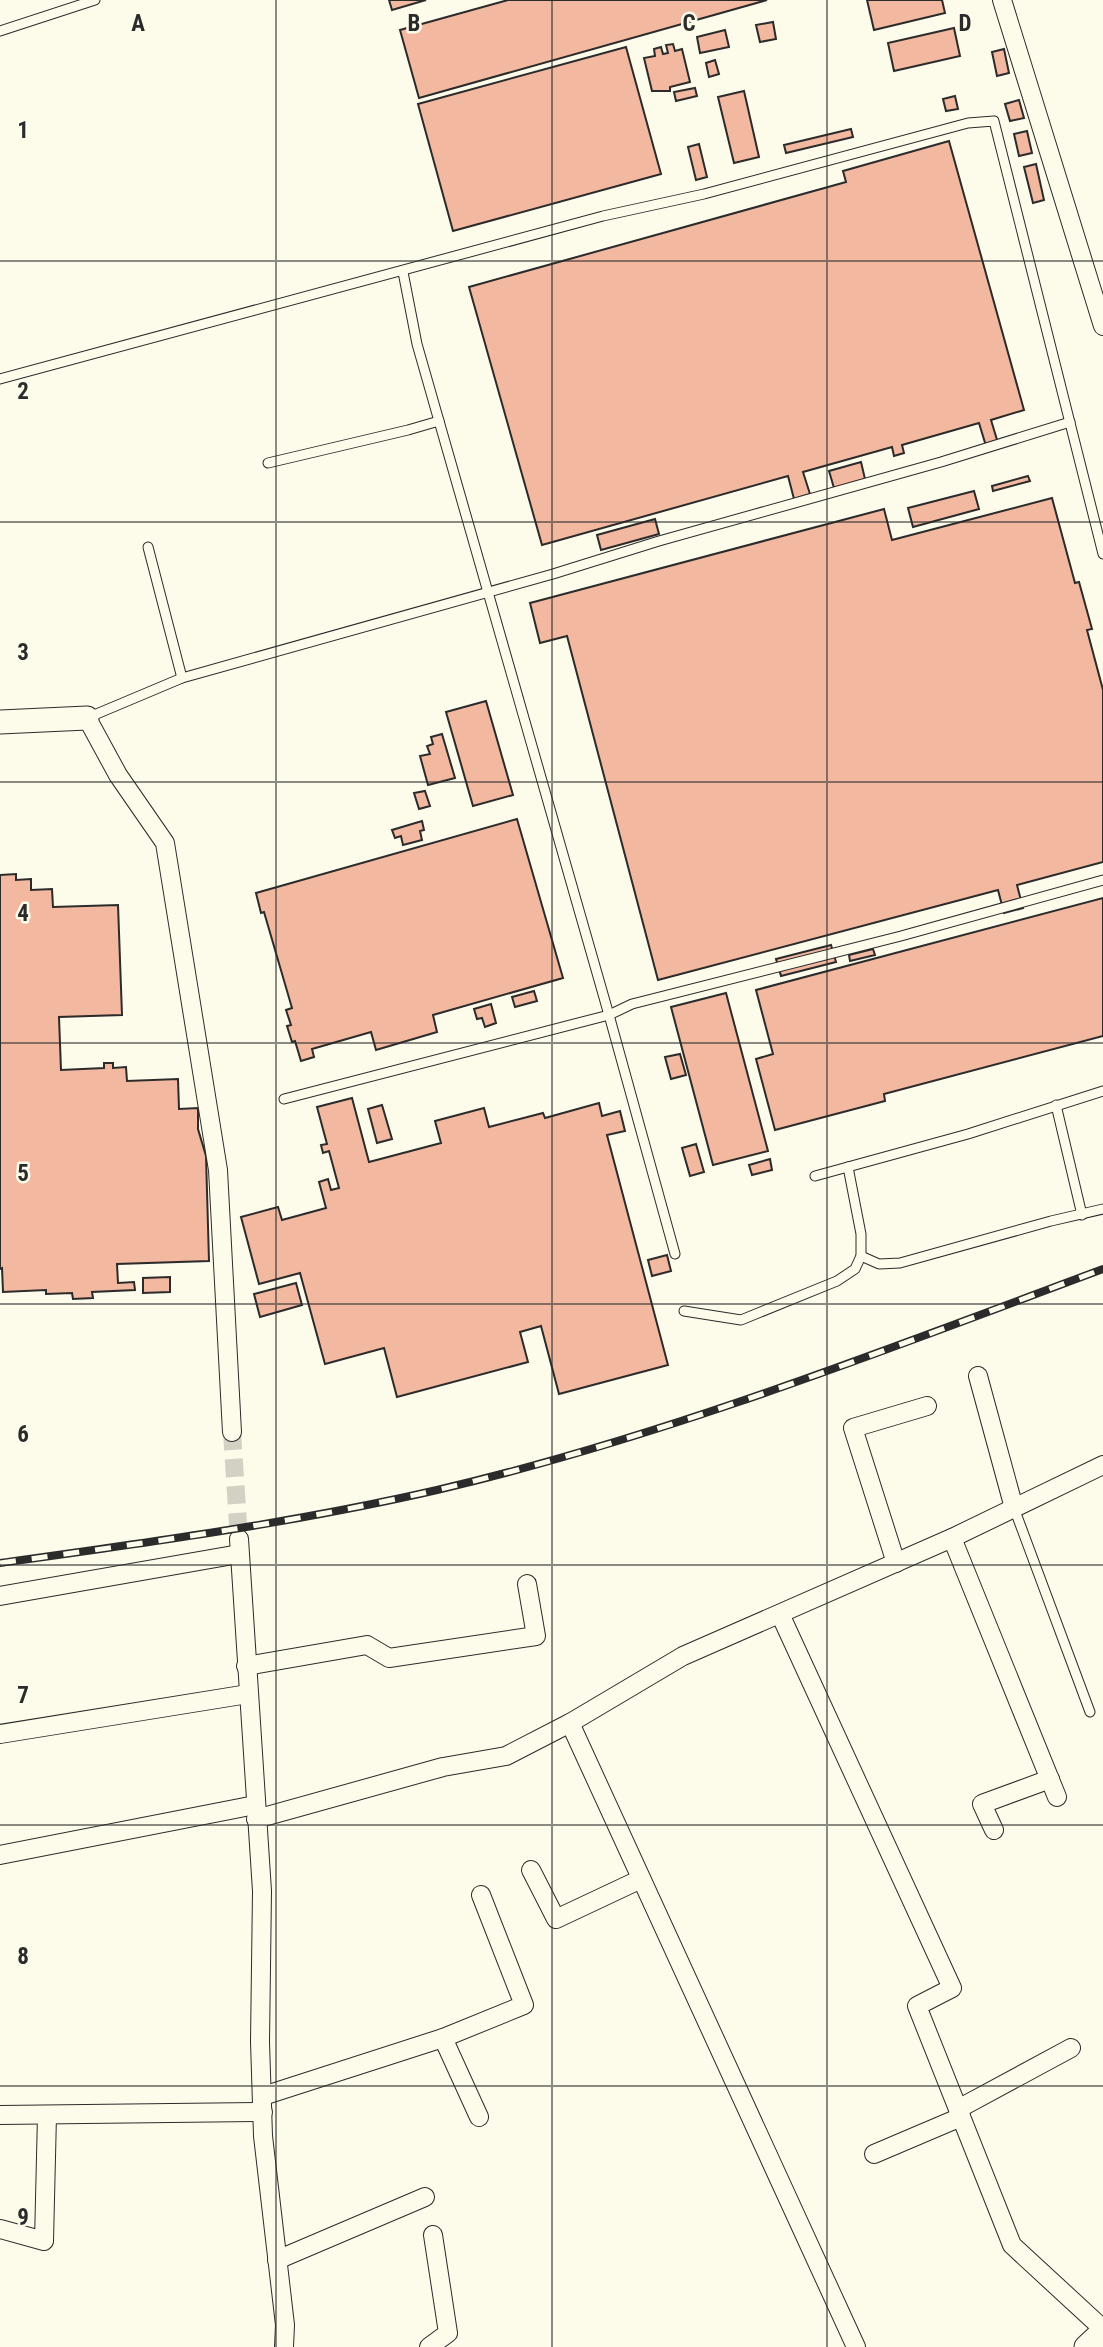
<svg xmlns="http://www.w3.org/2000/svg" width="1103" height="2347" viewBox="0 0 1103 2347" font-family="'Roboto Condensed',sans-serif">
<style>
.building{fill:#f2b8a0;stroke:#2b2b2b;stroke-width:2}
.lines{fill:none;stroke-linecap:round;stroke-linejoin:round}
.minor-tunnel{stroke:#d3d1c4;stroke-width:18;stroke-dasharray:18 9;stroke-linecap:butt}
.service-casing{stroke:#2b2b2b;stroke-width:11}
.minor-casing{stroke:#2b2b2b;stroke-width:20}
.tertiary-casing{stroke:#2b2b2b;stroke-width:25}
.service{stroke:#fdfbea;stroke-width:9}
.minor{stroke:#fdfbea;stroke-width:18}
.tertiary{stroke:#fdfbea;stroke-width:23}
.rail-casing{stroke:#2b2b2b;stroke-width:8}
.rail{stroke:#fdfbea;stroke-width:5;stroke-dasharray:16;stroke-linecap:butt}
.grid{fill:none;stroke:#2b2b2b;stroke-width:2;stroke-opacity:0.55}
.grid-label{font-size:23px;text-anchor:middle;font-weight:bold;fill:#2b2b2b;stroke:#fdfbea;stroke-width:5;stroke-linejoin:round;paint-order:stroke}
</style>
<rect width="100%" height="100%" fill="#fdfbea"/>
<g class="building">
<polygon points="389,0 426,0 392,10"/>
<polygon points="508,0 767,0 419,98 400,30"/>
<polygon points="867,0 942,0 945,13 874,30"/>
<polygon points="773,22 776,39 760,42 756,25"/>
<polygon points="954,28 960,56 894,71 888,43"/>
<polygon points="725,30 729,47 700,53 697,37"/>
<polygon points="673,44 675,51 682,49 690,82 670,87 670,91 652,91 644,58 655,56 654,49 661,47 663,54 668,53 666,45"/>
<polygon points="626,47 661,174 453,231 418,104"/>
<polygon points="1004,49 1009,73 997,76 992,52"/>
<polygon points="715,60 719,74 709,77 706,63"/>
<polygon points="695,88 697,96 676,101 674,92"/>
<polygon points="744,91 759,157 734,163 718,97"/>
<polygon points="955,96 958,109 946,111 943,99"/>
<polygon points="1019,100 1024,118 1010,121 1005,104"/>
<polygon points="851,129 853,137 786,153 784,145"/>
<polygon points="1027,131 1032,153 1019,156 1014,134"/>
<polygon points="949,141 1024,410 991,420 998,443 986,446 979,423 902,445 904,453 894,456 892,447 803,472 810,494 794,499 788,476 542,545 469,287 846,182 843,171"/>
<polygon points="699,144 707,177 696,180 688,147"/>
<polygon points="1036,164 1044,200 1033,203 1024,167"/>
<polygon points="861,462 865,479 834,488 829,471"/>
<polygon points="1028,476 1030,481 993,491 992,486"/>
<polygon points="974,491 979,509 913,527 908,508"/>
<polygon points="1052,498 1075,583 1079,582 1092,629 1087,630 1103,690 1103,862 1017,885 1023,908 1004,913 998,890 658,980 567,636 540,643 530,603 884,509 892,540"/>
<polygon points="655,519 659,534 601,550 597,535"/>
<polygon points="486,701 513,795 473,806 446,712"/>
<polygon points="442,734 455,778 428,785 420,756 430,754 427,746 433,744 431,737"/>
<polygon points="425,791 430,806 419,809 414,793"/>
<polygon points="517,819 563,978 433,1015 437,1032 376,1050 371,1032 312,1049 314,1057 301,1061 295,1041 292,1042 287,1026 291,1025 286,1010 292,1008 264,912 261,913 256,893"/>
<polygon points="422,821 424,830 420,831 422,840 403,845 401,836 395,838 392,830"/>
<polygon points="16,874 16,880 31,879 31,890 52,889 53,907 118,905 122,1015 59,1017 61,1070 104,1068 104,1063 113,1063 113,1068 126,1067 127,1081 178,1079 179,1109 198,1108 198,1129 206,1156 209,1261 117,1264 118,1283 134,1282 135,1290 92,1292 93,1298 73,1299 72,1293 46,1294 46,1290 3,1292 2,1268 0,1269 0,875"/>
<polygon points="1103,898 1103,1036 884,1094 885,1101 775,1130 756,1059 773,1054 756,990"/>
<polygon points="831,945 836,962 781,976 776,959"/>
<polygon points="873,949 875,955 850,961 849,955"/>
<polygon points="534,991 537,1001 515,1007 512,997"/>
<polygon points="726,993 768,1151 713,1165 671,1007"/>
<polygon points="491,1004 496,1023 485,1027 482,1018 477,1019 474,1009"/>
<polygon points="680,1054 686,1075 671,1079 665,1057"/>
<polygon points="352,1098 369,1162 441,1143 435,1121 484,1108 489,1127 543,1113 545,1118 599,1103 602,1116 620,1111 625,1131 607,1135 668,1365 559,1394 541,1326 520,1332 528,1362 397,1397 384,1348 325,1364 300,1273 259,1284 241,1217 278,1207 282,1220 326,1208 319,1182 328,1179 331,1190 339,1188 329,1151 323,1153 321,1145 327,1144 317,1107"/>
<polygon points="382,1105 392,1139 377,1143 368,1109"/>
<polygon points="696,1144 704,1172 690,1176 682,1148"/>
<polygon points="770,1159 772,1170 752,1175 749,1165"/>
<polygon points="667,1255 671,1271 652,1276 648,1260"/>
<polygon points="170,1277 170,1292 143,1293 143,1278"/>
<polygon points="296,1283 302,1305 260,1317 254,1294"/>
</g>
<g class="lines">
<polyline class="minor-tunnel" points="232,1432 239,1539"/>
<defs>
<g id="service">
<polyline points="0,31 95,0"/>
<polyline points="403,272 417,344 439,421 609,1015 675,1254"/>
<polyline points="0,379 603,216 704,194 968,123 994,121 1103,554"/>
<polyline points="268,463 408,430 439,421"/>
<polyline points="148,547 182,678"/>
<polyline points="87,718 182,678 553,574 659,541 941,462 1070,422"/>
<polyline points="284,1099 609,1015 632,1004 901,936 1103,880"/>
<polyline points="1056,1105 1082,1215"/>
<polyline points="815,1176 968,1134 1103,1091"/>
<polyline points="861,1256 879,1264 900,1263 1051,1221 1103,1209"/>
<polyline points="684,1311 741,1320 837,1281 855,1269 861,1256 861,1234 848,1167"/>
<polyline points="1014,1508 1090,1712"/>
</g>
<g id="minor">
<polyline points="1002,0 1103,326"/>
<polyline points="87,718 118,775 165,843 218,1170 232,1432"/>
<polyline points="978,1376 1014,1508"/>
<polyline points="952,1538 1057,1797"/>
<polyline points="239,1539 262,1891 260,2042 263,2136 285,2325 284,2347"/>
<polyline points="896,1563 853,1428 927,1406"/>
<polyline points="0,1596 239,1554"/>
<polyline points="780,1614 952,1988 917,2006 1012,2245 1103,2329"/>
<polyline points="246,1666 367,1645 389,1658 536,1636 527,1584"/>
<polyline points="570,1723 856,2347"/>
<polyline points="0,1734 248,1694"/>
<polyline points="256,1819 443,1767 506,1756 570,1723 683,1656 952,1538 1103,1465"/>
<polyline points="994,1830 982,1804 1050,1779"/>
<polyline points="0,1855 255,1805"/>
<polyline points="531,1870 556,1919 641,1879"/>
<polyline points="443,2038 479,2117"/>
<polyline points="263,2096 443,2038 524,2005 481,1895"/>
<polyline points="958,2109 1071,2048"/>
<polyline points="0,2115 263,2112"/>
<polyline points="874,2154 961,2117"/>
<polyline points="0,2229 44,2241 47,2115"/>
<polyline points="277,2260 425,2197"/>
<polyline points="429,2347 448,2333 433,2235"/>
</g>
<g id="tertiary">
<polyline points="0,722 87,718"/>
<polyline points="1086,2347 1103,2331"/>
</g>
</defs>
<use href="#service" class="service-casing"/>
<use href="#minor" class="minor-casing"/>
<use href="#tertiary" class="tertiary-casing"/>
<use href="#service" class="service"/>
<use href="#minor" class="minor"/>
<use href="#tertiary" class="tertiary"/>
<defs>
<path id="rail" d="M0 1563C146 1543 293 1523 437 1490 664 1437 885 1350 1103 1269"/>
</defs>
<use href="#rail" class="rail-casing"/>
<use href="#rail" class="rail"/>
</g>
<path class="grid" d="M276 0V2347M552 0V2347M827 0V2347M0 261H1103M0 522H1103M0 782H1103M0 1043H1103M0 1304H1103M0 1565H1103M0 1825H1103M0 2086H1103"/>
<g class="grid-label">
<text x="138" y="31">A</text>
<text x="414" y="31">B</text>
<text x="689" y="31">C</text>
<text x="965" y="31">D</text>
<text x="23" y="138">1</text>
<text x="23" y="399">2</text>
<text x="23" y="660">3</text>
<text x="23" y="921">4</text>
<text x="23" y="1181">5</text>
<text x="23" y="1442">6</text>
<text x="23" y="1703">7</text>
<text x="23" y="1964">8</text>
<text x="23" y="2225">9</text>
</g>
</svg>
